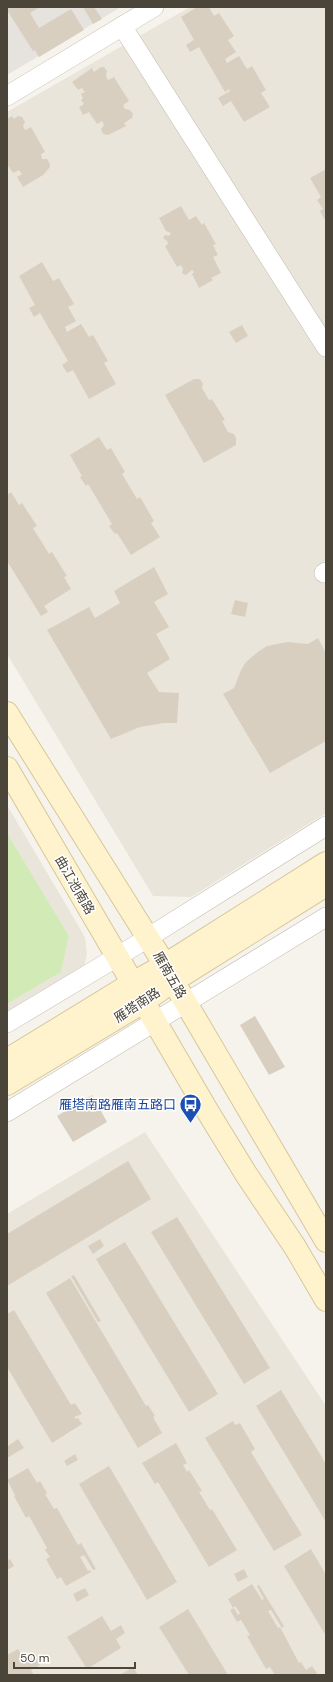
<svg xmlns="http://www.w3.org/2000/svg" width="333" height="1682" viewBox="0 0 333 1682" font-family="'DM Sans','Noto Sans SC',sans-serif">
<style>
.residential{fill:#eae5da}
.industrial{fill:#e6e2dd}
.green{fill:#d2eab5}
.building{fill:#d8cfc1}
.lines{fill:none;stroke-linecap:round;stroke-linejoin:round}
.street-casing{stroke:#c2bbae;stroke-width:20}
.secondary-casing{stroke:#d6c79b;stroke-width:24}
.street{stroke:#fff;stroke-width:19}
.secondary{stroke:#fff3cd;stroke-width:22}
.labels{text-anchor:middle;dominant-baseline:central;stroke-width:3;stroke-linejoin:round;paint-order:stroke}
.street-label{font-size:13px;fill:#4b4439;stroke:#fff}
.transit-label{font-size:13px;fill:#164399;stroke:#fff;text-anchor:end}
</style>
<rect width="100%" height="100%" fill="#f6f3ec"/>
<g class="residential">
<polygon points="190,7 326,7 326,813 191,897 153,896 7,654 7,112"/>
<polygon points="7,805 82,932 85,938 87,953 84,967 7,1020 7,1004 61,972 69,936 7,833"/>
<polygon points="145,1132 326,1406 326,1675 7,1675 7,1214"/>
</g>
<polygon class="industrial" points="7,7 121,7 7,75"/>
<polygon class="green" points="7,833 69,936 61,972 7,1004"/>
<g class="building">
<polygon points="7,7 40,7 30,13 39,28 71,9 84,30 39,57 35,50 33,51 7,10"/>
<polygon points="83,7 94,7 102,19 93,24"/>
<polygon points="197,7 209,7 214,16 219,13 234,36 228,40 236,52 225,59 227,63 239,56 247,69 252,66 266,90 261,93 270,107 244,122 231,101 223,106 218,98 230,91 229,89 225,92 199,47 190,52 186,45 194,40 181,17"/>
<polygon points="101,67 104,67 107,71 106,76 108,80 114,77 129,101 123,105 125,109 130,110 133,114 132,118 124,123 126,126 108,135 103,134 101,129 104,125 102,121 97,124 89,112 83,115 79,107 84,104 81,100 83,98 81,94 85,92 82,88 78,90 72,82 92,68 94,72"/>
<polygon points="12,116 14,119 18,116 22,117 25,122 23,126 25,130 31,127 45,152 41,154 42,159 47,159 50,164 50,167 43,175 23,187 17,177 22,174 19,170 13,173 7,164 7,119"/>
<polygon points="326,169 326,218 324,219 320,211 323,209 317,200 321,197 310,178"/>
<polygon points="181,206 189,220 196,216 202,225 204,223 216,244 213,245 218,255 213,257 221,273 211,278 213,280 199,288 192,274 194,272 192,270 186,275 182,273 183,269 181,265 177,267 165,246 168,244 167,241 163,238 165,235 169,236 171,233 166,231 159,218"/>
<polygon points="42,262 53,281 59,278 74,304 68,307 76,321 65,327 67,332 81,324 89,337 93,335 108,361 104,363 116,384 89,399 73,370 67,373 62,365 68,361 40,313 34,317 29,308 35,305 19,276"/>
<polygon points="242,325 248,336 236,343 229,332"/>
<polygon points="194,379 200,379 203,384 202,388 209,400 212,399 225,420 222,421 228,432 234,434 236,438 236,445 204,463 165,395"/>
<polygon points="99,437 107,450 111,448 125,472 122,474 137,499 140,497 154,521 151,523 160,537 131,555 117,533 115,534 109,526 112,524 88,484 86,486 80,477 82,476 70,455"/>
<polygon points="11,492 19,505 22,503 37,526 33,528 49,554 52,552 67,576 64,577 71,589 44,606 48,612 41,616 7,561 7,495"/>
<polygon points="154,567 168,594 154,602 169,627 156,634 170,659 147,673 159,692 179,693 177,723 164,723 140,727 111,739 47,630 89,607 95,618 120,603 114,591"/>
<polygon points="235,600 248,603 245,617 231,614"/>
<polygon points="318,638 326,653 326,741 270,773 223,694 234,688 241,670 246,662 259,651 267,646 287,642 308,644"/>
<polygon points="255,1016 285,1067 269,1075 240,1025"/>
<polygon points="92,1095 107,1122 73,1142 57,1116"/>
<polygon points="128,1161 151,1199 7,1286 7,1234"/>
<polygon points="177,1217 270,1368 244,1384 151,1232"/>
<polygon points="100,1239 104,1246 93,1254 88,1246"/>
<polygon points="125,1242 218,1394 189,1412 96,1259"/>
<polygon points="74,1275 101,1321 98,1322 71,1276"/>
<polygon points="70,1278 146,1406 148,1405 155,1416 153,1417 162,1433 138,1448 46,1293"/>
<polygon points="14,1310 71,1405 75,1403 82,1414 74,1417 76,1419 78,1418 82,1424 52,1443 7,1367 7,1314"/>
<polygon points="281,1390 326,1464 326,1522 256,1406"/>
<polygon points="233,1421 235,1425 240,1423 255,1449 251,1452 302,1535 274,1551 205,1438"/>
<polygon points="18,1439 24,1448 7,1458 7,1444 8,1446"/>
<polygon points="176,1443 187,1463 183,1465 187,1472 189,1470 202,1491 199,1492 210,1510 212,1509 237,1550 209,1567 158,1482 155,1484 142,1463"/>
<polygon points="75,1454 78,1460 67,1466 64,1461"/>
<polygon points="109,1466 177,1582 147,1600 79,1484"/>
<polygon points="28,1468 37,1483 40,1481 47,1493 45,1494 54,1509 57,1508 78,1545 81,1543 96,1569 93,1570 84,1555 80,1557 88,1571 90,1570 91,1572 66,1586 61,1577 57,1579 46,1559 50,1557 45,1550 47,1548 29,1516 26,1518 14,1496 15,1495 7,1480"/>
<polygon points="311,1549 326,1575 326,1636 284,1566"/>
<polygon points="10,1559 14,1566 7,1570 7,1561"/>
<polygon points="244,1569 248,1577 238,1582 234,1574"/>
<polygon points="252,1584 262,1600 264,1599 257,1586 259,1585 284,1626 282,1628 271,1610 268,1611 278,1628 280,1627 299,1663 301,1662 306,1670 312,1666 318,1675 275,1675 270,1667 266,1669 247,1636 250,1635 241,1620 237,1622 230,1610 234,1608 238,1615 240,1613 235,1606 233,1608 228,1599"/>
<polygon points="85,1588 89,1595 77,1602 73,1594"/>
<polygon points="188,1609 228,1675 189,1675 159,1627"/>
<polygon points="102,1616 111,1631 121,1625 125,1633 116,1639 121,1648 87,1669 67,1637"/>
<polygon points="18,1649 26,1662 35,1657 40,1665 31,1670 34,1675 7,1675 7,1655"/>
<polygon points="133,1667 138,1675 120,1675"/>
</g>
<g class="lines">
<defs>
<g id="street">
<polyline points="122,26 326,347"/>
<polyline points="7,96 154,7"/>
<polyline points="324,573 326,572"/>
<polyline points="7,1023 117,957 326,826"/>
<polyline points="7,1112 326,917"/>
</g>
<g id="secondary">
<polyline points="7,713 165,965 173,981 326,1241"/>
<polyline points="7,768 208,1112 246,1174 295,1247 326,1300"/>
<polyline points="7,1060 133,983 165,965 326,863"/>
<polyline points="7,1084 143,1002 173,981 326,885"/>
</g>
</defs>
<use href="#street" class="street-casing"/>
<use href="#secondary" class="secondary-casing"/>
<use href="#street" class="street"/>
<use href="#secondary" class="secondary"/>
</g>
<defs>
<symbol id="bus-pin" viewBox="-11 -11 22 30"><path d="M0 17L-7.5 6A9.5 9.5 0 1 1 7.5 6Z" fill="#1a4fb4" stroke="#fff"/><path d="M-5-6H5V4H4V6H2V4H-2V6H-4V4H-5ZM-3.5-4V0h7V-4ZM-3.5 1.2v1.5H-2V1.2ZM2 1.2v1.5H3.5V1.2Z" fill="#fff"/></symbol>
</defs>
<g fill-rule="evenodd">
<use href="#bus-pin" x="178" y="1092" width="25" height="34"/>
</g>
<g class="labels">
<g class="street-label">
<text transform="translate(75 885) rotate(60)">曲江池南路</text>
<text transform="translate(170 975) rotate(60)">雁南五路</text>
<text transform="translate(137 1005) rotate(-33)">雁塔南路</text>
</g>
<g class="transit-label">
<text x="176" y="1104">雁塔南路雁南五路口</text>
</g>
</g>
<rect width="333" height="1682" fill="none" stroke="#4b4439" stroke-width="16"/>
<path d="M14 1662v6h121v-6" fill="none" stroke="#4b4439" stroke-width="2"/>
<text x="20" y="1662" font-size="12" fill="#4b4439" stroke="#ffffff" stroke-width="3" paint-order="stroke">50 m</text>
</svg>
